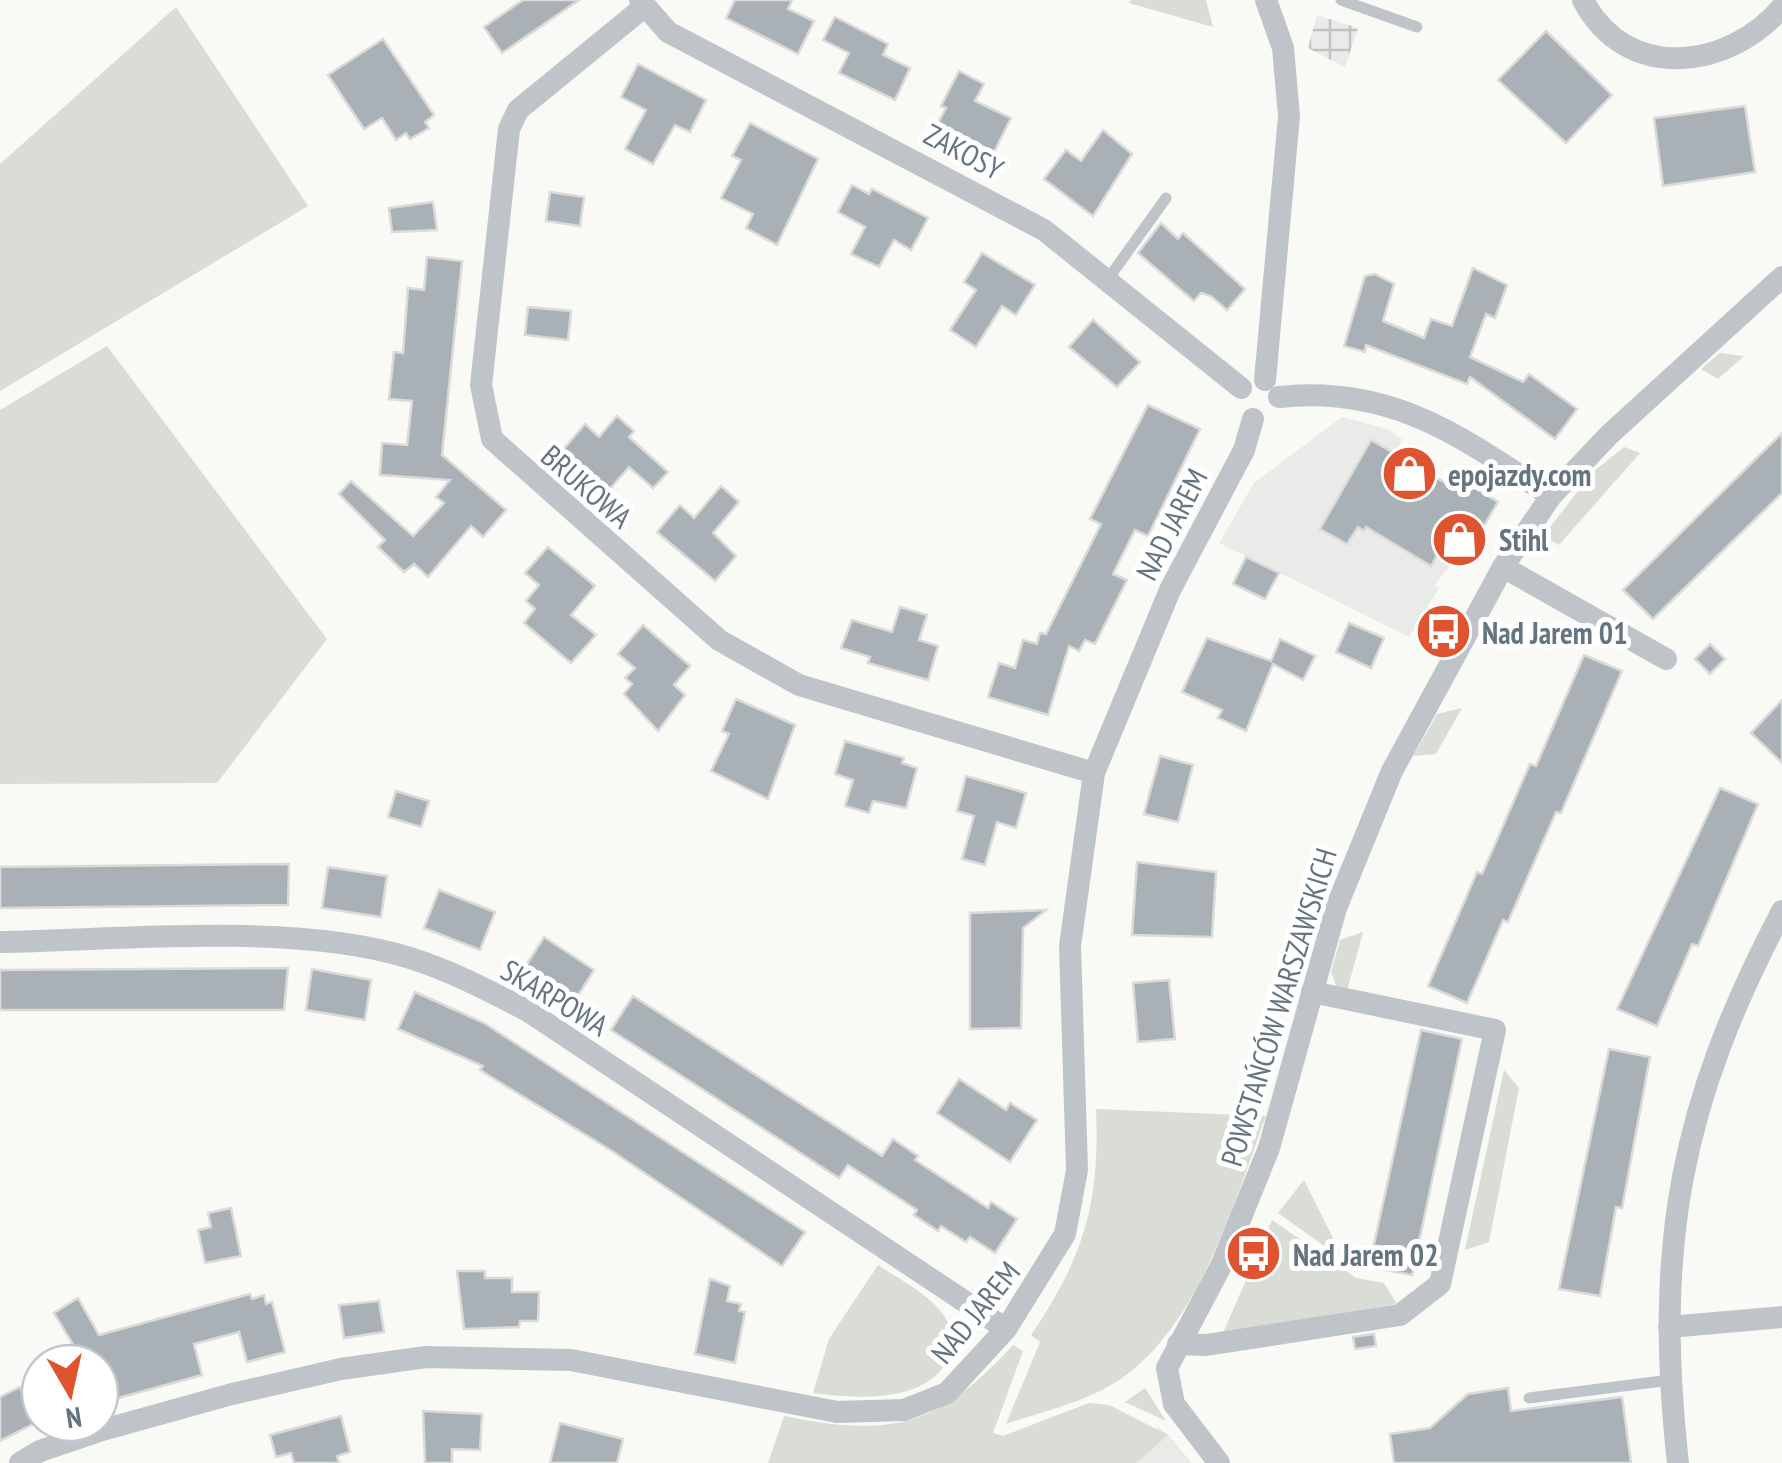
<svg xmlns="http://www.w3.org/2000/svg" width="1782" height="1463" viewBox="0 0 1782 1463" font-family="'PT Sans Narrow',sans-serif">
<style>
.built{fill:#eaeae9}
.industrial{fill:url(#industrial-grid)}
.green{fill:#d9ddd5}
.building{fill:#a9b1b7;stroke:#dadad8;stroke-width:2.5}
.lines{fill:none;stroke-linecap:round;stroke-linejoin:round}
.lane{stroke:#bfc4c8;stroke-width:11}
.street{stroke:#bfc4c8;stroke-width:22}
.labels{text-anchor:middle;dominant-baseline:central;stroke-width:10;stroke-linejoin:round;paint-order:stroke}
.street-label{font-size:30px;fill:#657580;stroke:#fff}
.poi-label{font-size:30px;font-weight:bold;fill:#657580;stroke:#fff;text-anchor:start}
</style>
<defs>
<pattern id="industrial-grid" width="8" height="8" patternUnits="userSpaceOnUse" patternTransform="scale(2.5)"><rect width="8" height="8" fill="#eaeae9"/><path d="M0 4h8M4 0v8" fill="none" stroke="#c1c2c2"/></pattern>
</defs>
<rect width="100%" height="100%" fill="#f9f9f6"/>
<g class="built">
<polygon points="1342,417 1387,429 1402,439 1396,452 1453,488 1464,482 1498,502 1470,549 1459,553 1435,585 1439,588 1409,637 1219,543 1254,483"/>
<polygon points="1158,1427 1168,1435 1192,1463 1126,1463"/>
</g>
<polygon class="industrial" points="1317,15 1358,28 1345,67 1308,48"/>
<g class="green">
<polygon points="1131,0 1206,0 1213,27 1129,3"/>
<polygon points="176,7 308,206 0,391 0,164"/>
<polygon points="107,346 327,639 217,783 0,784 0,410"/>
<polygon points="1720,353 1744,356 1718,379 1701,369"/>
<polygon points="1624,447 1640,453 1559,545 1543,536 1593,472"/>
<polygon points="1462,708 1436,754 1413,756 1437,714"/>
<polygon points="1363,932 1347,991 1337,988 1331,972 1340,940"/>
<polygon points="1504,1070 1519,1088 1489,1242 1465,1250"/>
<path d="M1096 1109 1266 1116C1234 1203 1197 1333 1113 1384 1082 1403 1041 1412 1006 1424L1040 1342 1031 1335C1084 1257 1100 1203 1096 1109Z"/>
<polygon points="1304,1180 1344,1260 1278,1213"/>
<polygon points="1272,1220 1356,1278 1384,1283 1397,1304 1223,1333"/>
<path d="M878 1265C900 1280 930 1294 945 1317 952 1329 954 1341 950 1354 933 1404 855 1399 813 1393L829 1339Z"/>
<path d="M1013 1345 1023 1351 993 1433 1003 1436 1089 1403 1109 1405 1168 1435 1136 1463H768L784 1416C892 1438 938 1427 1013 1345Z"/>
<polygon points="1145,1388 1166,1421 1125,1402"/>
</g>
<g class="building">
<polygon points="523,0 579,0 502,53 484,27"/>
<polygon points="735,0 792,0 788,9 814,21 798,54 726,18"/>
<polygon points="835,17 888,44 883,55 910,68 895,100 839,73 849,53 823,40"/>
<polygon points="1546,31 1612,95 1566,143 1498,80"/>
<polygon points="383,39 434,115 425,122 429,128 410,139 406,133 396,140 382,118 364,129 328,75"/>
<polygon points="638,64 706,100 690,132 675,125 653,164 625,149 646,110 621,97"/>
<polygon points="959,71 984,84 975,101 1011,118 994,152 938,123 946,108 941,106"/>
<polygon points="1745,106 1755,172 1663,186 1654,118"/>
<polygon points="750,123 818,159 777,245 746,228 753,214 721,198 741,160 732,156"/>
<polygon points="1103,130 1132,154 1093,216 1044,179 1066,150 1081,161"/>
<polygon points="852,185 869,194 872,189 928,218 911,250 894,240 879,267 851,254 865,227 838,212"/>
<polygon points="550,192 584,197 580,226 546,221"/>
<polygon points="433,202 437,230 392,232 389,208"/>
<polygon points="1161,223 1178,239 1183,233 1245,289 1227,310 1211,296 1201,293 1194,301 1138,253"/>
<polygon points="982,253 1035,285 1016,315 1002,306 976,347 950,330 976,290 964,282"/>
<polygon points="427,257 462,261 442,455 506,510 483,537 471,526 428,577 414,564 404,572 378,547 385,540 339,494 351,481 413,536 444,503 436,497 450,480 380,475 382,443 407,445 412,401 389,399 394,352 403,353 408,288 424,290"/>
<polygon points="1473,268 1507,285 1495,318 1486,314 1470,357 1523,382 1529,374 1577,409 1555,439 1470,377 1467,384 1366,345 1365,352 1344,346 1365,276 1375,274 1394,284 1383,321 1424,338 1431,319 1452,326"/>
<polygon points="528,307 571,311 568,340 525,335"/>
<polygon points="1093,320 1140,362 1117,387 1069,347"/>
<polygon points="1148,405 1200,429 1148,536 1135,530 1113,574 1127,580 1095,644 1085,640 1079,651 1069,646 1048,715 988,697 999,663 1015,668 1023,640 1037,644 1040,633 1046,634 1101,524 1090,519"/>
<polygon points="617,416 634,431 629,437 668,472 653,488 629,467 608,491 562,451 585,424 599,437"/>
<polygon points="1782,433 1782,493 1653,619 1623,590"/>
<polygon points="1371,440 1451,486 1462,480 1498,502 1470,549 1467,546 1462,554 1444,544 1431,566 1366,527 1364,531 1358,527 1347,544 1320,529"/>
<polygon points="721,486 739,502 713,533 736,556 715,581 657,532 680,505 694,518"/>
<polygon points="548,547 595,586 571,615 596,635 571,663 524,623 535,609 526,601 539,585 525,573"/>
<polygon points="1246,557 1279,573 1265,599 1233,584"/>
<polygon points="900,607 927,615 919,640 938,646 928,680 868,663 870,657 841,648 852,620 892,632"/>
<polygon points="1349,623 1384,638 1371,668 1336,652"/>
<polygon points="643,625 690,666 674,685 685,695 658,731 624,694 632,684 625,678 635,668 618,654"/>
<polygon points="1207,638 1271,661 1280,639 1315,656 1303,680 1273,664 1246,731 1218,718 1222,710 1182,692"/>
<polygon points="1710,644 1725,659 1710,674 1695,659"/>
<polygon points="1584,655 1622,671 1561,813 1556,812 1508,922 1503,920 1467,1003 1428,986 1477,872 1482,874 1530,764 1536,766"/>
<polygon points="736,699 795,725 768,799 711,771 729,734 722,731"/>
<polygon points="1782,700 1782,763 1751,733"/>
<polygon points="845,741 904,758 902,763 917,768 906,808 873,801 869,813 845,806 853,780 835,774"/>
<polygon points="1160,756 1193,765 1178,822 1144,814"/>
<polygon points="966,776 1026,793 1016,828 997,822 985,865 962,859 974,816 957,811"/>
<polygon points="1720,788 1758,804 1698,946 1692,944 1657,1026 1617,1009"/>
<polygon points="396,791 429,801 421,827 388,817"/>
<polygon points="1137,862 1216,872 1212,937 1132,935"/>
<polygon points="289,864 288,905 0,908 0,867"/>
<polygon points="328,867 387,876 381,917 322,908"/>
<polygon points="439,890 495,912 480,950 424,928"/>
<polygon points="1046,910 1023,928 1021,1028 970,1029 970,913"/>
<polygon points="544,937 594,970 572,1005 522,972"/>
<polygon points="288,968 284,1010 0,1010 0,970"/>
<polygon points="312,969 371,980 365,1020 306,1010"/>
<polygon points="1169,980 1175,1039 1138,1042 1133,983"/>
<polygon points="415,992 484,1023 805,1232 782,1266 612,1151 480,1070 483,1066 398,1029"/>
<polygon points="633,996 882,1156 893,1139 918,1156 915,1160 988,1208 991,1202 1017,1219 995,1253 970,1237 966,1242 941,1226 938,1231 914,1215 917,1210 848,1165 839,1178 611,1030"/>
<polygon points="1421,1030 1462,1039 1412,1275 1369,1267"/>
<polygon points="1609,1049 1650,1057 1622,1208 1616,1207 1600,1296 1559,1289"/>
<polygon points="959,1079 1006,1110 1010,1103 1037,1120 1010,1162 937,1113"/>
<polygon points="231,1208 241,1256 205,1263 198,1230 211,1227 208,1213"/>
<polygon points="457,1271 485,1271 485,1278 512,1278 512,1292 539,1292 538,1321 520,1321 519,1327 464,1329"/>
<polygon points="710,1279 730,1286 727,1301 741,1304 739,1311 745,1312 735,1363 695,1354"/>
<polygon points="250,1294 252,1299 264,1295 266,1304 272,1302 285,1352 247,1362 239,1332 194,1344 202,1375 100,1403 100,1363 84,1363 54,1313 78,1298 99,1335"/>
<polygon points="379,1301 384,1332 344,1338 339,1305"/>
<polygon points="1374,1334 1376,1346 1355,1349 1353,1337"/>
<polygon points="20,1387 37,1422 0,1441 0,1397"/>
<polygon points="1508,1388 1511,1411 1622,1397 1631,1463 1394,1463 1390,1434 1430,1428 1468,1394"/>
<polygon points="423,1411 482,1414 480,1450 452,1449 452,1463 425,1463"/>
<polygon points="341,1416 350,1452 337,1456 339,1463 294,1463 291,1453 276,1457 270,1435"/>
<polygon points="560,1423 623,1439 617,1463 550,1463"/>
</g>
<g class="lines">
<g class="lane">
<polyline points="1341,0 1417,27"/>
<polyline points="1108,279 1166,198"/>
<polyline points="1529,1398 1670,1380"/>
</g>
<g class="street">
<polyline points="640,0 668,32 1044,230 1241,388"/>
<path d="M1583 0C1626 83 1729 70 1782 7"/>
<polyline points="644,7 518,110 509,129 481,385 492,439 719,640 799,685 1094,773"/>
<polyline points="1265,380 1289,116 1283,48 1266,0"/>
<path d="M1279 397C1392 385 1462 437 1551 496"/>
<polyline points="1503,567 1666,659"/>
<path d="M0 942C123 940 294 922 410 958 452 971 489 991 528 1011L1006 1329"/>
<polyline points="1669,1327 1782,1317"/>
<polyline points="1178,1344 1206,1345 1400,1315 1440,1284 1495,1030 1312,992"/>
<polyline points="20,1463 40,1451 99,1431 232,1394 341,1369 426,1357 571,1360 837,1412 904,1410 947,1393 1006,1329 1065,1234 1077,1170 1070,946 1094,773 1170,590 1244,450 1253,419"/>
<polyline points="1219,1463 1174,1404 1167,1368 1222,1264 1269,1148 1336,908 1392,771 1503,567 1551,496 1609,435 1782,277"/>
<path d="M1678 1463C1654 1245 1680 1105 1782 911"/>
</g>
</g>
<defs>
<symbol id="shop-disc" viewBox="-11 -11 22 22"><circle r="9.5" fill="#de5431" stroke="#fff"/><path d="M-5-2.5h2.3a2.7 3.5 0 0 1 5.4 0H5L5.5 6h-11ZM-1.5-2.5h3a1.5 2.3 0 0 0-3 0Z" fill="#fff"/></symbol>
<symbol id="bus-disc" viewBox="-11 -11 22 22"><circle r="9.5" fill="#de5431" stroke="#fff"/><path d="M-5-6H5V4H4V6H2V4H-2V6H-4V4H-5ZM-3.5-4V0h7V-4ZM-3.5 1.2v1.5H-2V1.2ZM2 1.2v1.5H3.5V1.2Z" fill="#fff"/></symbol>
</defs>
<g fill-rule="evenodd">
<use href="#shop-disc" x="1378" y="442" width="63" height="63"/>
<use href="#shop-disc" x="1428" y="508" width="63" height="63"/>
<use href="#bus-disc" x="1412" y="600" width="63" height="63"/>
<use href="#bus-disc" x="1222" y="1222" width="63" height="63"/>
</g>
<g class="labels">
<g class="street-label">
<text transform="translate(964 151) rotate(28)">ZAKOSY</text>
<text transform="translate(587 486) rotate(41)">BRUKOWA</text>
<text transform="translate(1171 524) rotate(-63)">NAD JAREM</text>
<text transform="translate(555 997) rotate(31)">SKARPOWA</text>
<text transform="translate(1278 1007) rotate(-73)">POWSTAŃCÓW WARSZAWSKICH</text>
<text transform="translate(975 1312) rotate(-51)">NAD JAREM</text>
</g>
<g class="poi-label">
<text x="1448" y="474">epojazdy.com</text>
<text x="1499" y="539">Stihl</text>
<text x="1482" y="632">Nad Jarem 01</text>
<text x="1293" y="1254">Nad Jarem 02</text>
</g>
</g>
<g transform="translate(70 1393) rotate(171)"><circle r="48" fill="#ffffff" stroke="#c1c8cc" stroke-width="2.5"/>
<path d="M0-8L18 38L0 25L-18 38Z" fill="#de5431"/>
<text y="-15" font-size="28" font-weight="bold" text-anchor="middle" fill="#657580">N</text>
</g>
</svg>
